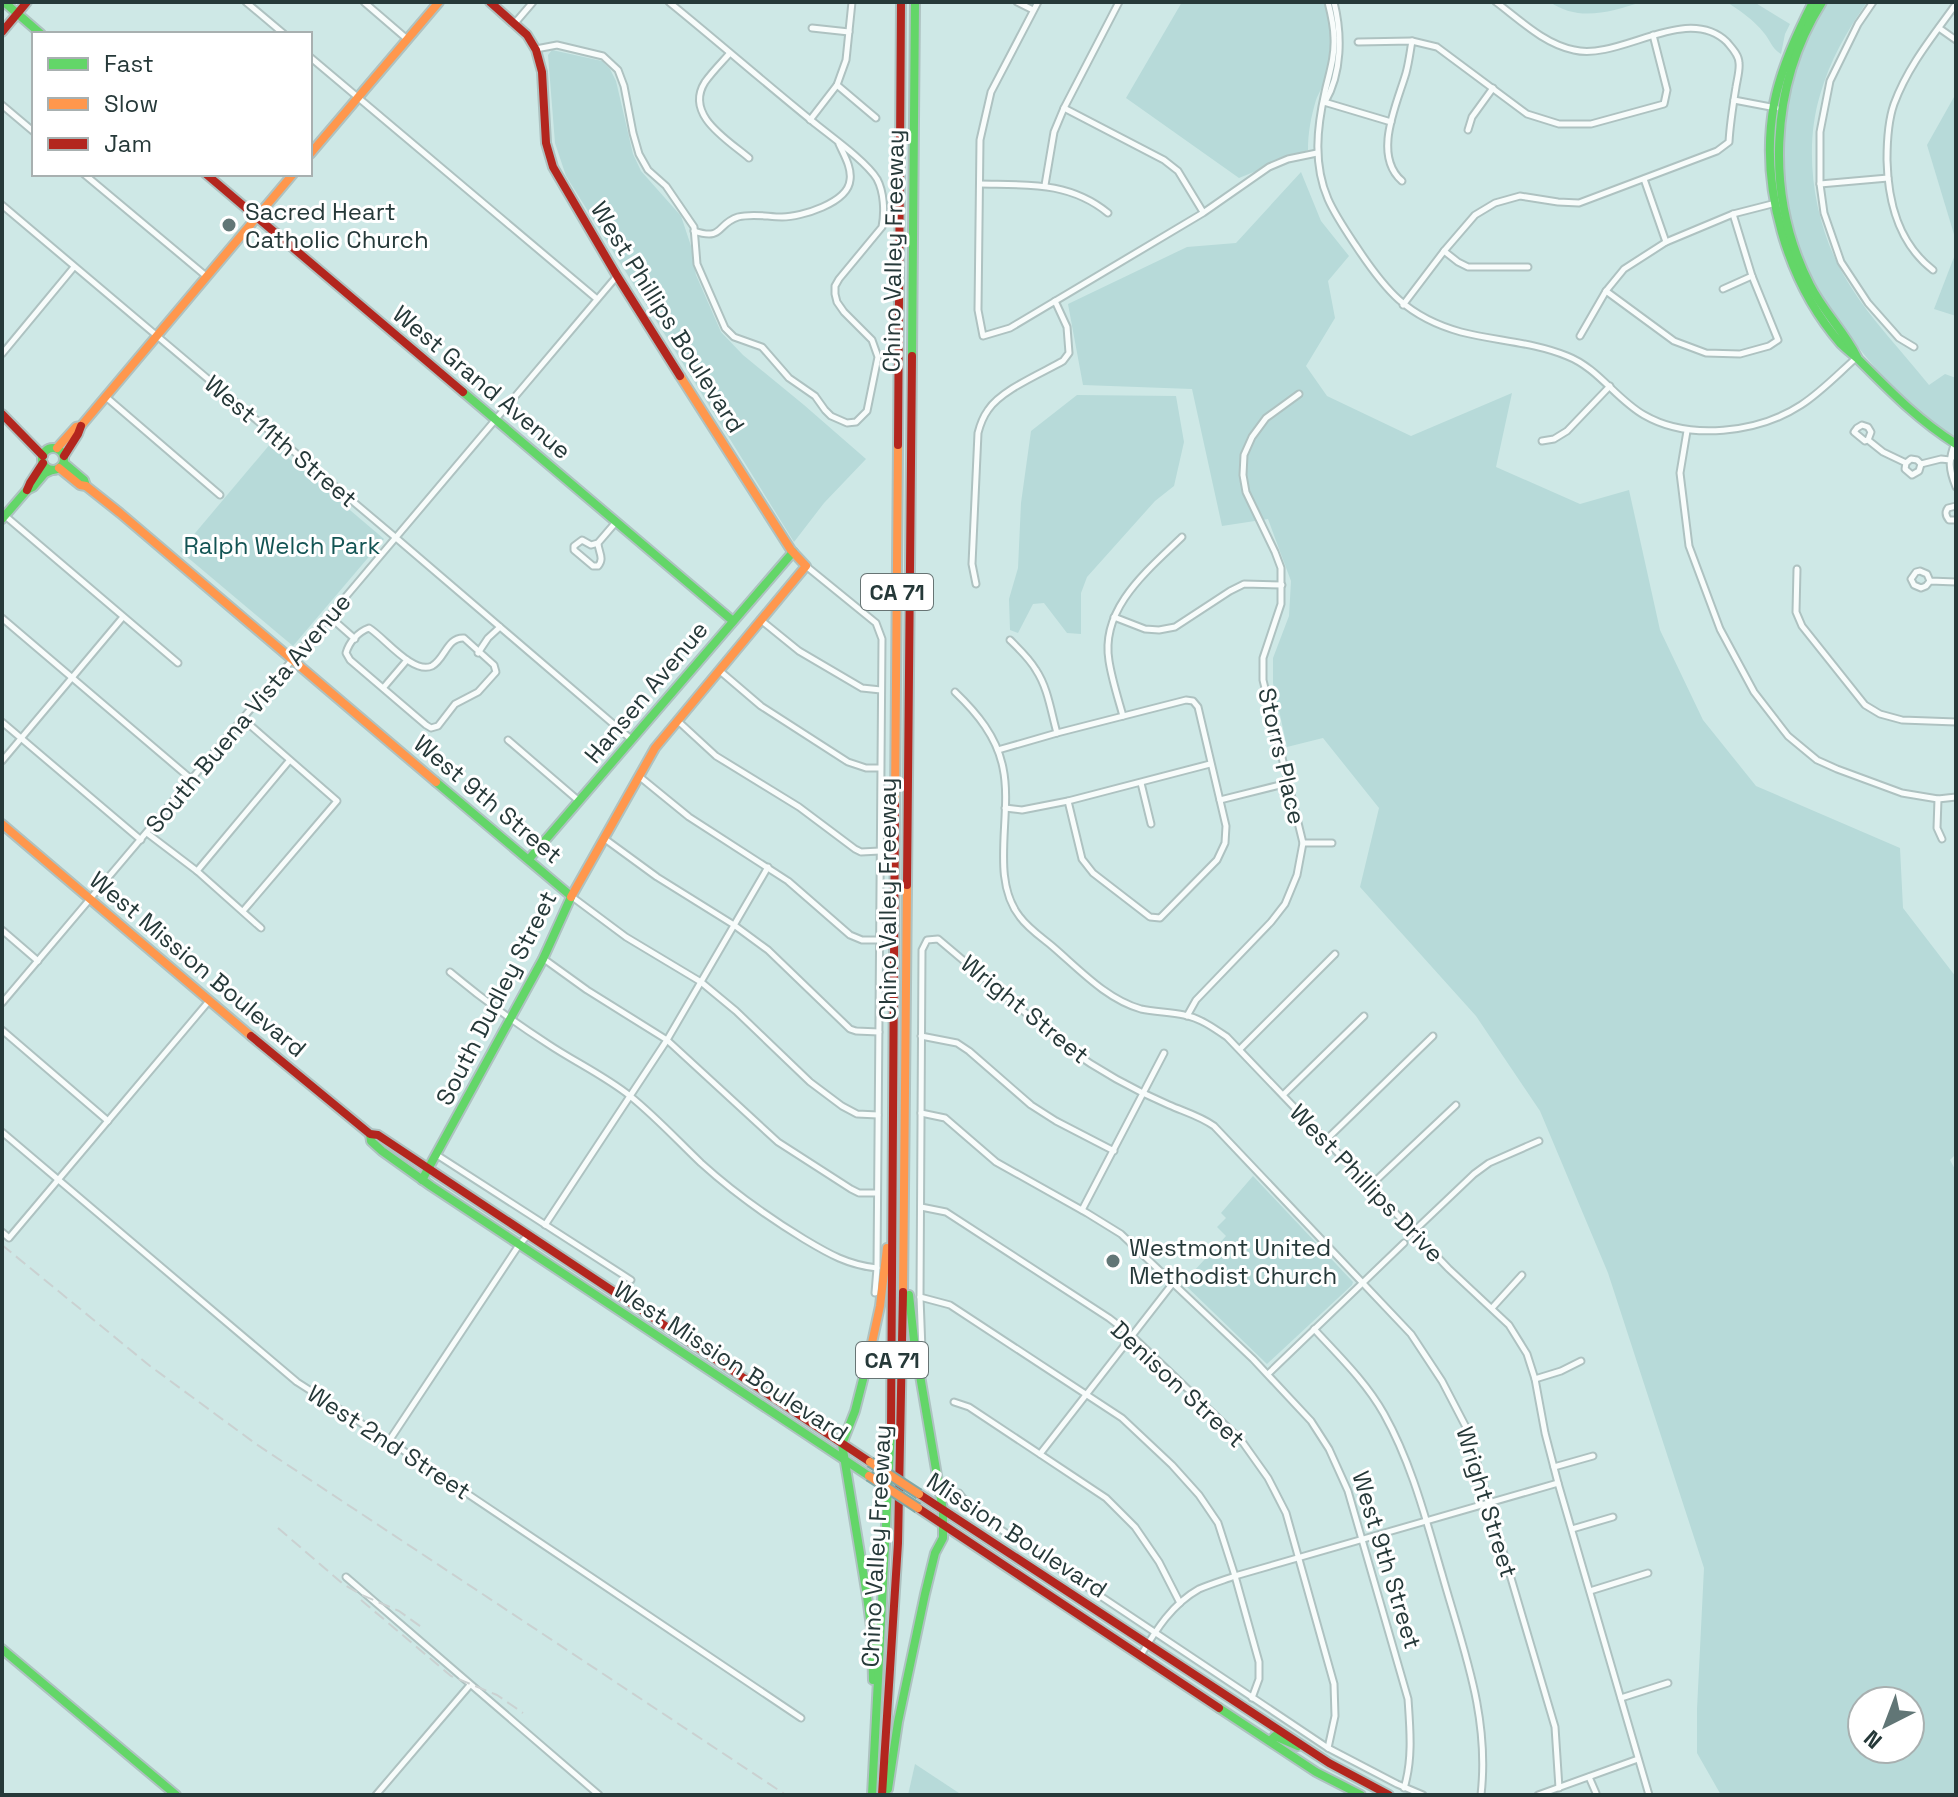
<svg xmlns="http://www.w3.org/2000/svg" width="1958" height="1797" viewBox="0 0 1958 1797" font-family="'Space Grotesk',sans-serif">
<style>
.green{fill:#b7dad9;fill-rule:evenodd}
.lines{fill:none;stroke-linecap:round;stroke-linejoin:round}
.street-casing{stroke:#aec2c1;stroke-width:9}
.fast-casing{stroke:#aec2c1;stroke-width:12}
.slow-casing{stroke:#aec2c1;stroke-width:12}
.jam-casing{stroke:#aec2c1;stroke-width:12}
.street{stroke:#f8fcfb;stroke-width:5}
.fast{stroke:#63d668;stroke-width:8}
.slow{stroke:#ff974d;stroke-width:8}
.jam{stroke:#b3261e;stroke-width:8}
.rail{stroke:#cad1d1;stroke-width:2;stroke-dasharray:12 6;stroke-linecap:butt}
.slow-bridge-casing{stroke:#81a7a6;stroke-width:12;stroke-linecap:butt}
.slow-bridge{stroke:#ff974d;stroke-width:8}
.poi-dot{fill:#617676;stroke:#fff;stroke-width:3}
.labels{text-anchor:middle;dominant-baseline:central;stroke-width:6;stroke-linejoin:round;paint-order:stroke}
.shield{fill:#fff;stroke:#677474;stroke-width:2}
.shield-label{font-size:22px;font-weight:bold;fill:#263939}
.poi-label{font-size:24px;fill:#263939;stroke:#fff;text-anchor:start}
.street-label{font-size:24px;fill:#263939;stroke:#fff}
.park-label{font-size:24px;fill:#135454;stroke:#fff}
</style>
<rect width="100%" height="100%" fill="#cee8e6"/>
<g class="green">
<path d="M1182 2H1325C1331 27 1333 52 1326 77 1324 85 1319 92 1316 100 1311 117 1308 132 1308 150L1239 178 1126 98Z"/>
<path d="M1550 2H1641C1611 12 1578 22 1550 2Z"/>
<path d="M1727 2H1754L1790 24 1785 34 1781 54C1772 49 1770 40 1764 33 1754 20 1740 11 1727 2Z"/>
<path d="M1827 2H1867C1847 31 1830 60 1820 95 1802 155 1815 231 1849 284 1871 320 1902 351 1929 385L1945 374 1956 378V437C1915 415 1887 383 1858 347 1843 328 1827 309 1815 287 1777 216 1773 132 1799 56 1806 37 1817 19 1827 2Z"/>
<polygon points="552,50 602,61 610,69 616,81 633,154 641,171 681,216 691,246 696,275 721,332 743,355 804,405 866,459 824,503 794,542 566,176 555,143 548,55"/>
<polygon points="1956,96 1956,241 1927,145 1954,97"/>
<path d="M1301 172 1321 221 1349 256 1328 281 1335 318 1306 366 1327 396 1411 436 1512 393 1496 467 1580 504 1629 490 1660 630 1703 720 1756 786 1900 848 1903 908 1956 977V1154L1950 1160 1956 1171V1795H1721L1697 1753V1709L1704 1568 1608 1273 1540 1111 1476 1016 1360 887 1379 808 1323 738 1287 747 1273 683V658L1289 616 1291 581 1268 519 1222 526 1192 389 1083 385 1068 304 1187 247 1236 243ZM1862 1701H1910V1749H1862Z"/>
<polygon points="1956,252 1956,316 1934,309"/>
<polygon points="1077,395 1176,396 1184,442 1174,486 1155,501 1087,577 1081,593 1081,634 1067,633 1044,603 1033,604 1018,633 1010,630 1009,599 1018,568 1021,503 1031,431"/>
<polygon points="271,443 384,539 293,646 180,551"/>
<polygon points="1253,1176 1353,1282 1352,1285 1267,1364 1183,1283 1226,1236 1217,1227 1226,1218 1221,1213"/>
<polygon points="915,1764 962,1795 908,1795"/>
</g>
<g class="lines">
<defs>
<g id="street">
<polyline points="246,2 284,34"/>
<polyline points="364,2 407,39"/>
<polyline points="1017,2 1033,10"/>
<polyline points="1038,2 991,92 980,140 978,310 983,336 1010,328 1203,213 1269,167 1288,159 1317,153"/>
<path d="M1328 2C1331 14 1334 26 1334 38 1335 57 1329 74 1325 92 1317 127 1313 164 1328 199 1335 215 1346 231 1356 246 1385 290 1407 317 1461 332 1496 341 1533 342 1567 356 1598 368 1616 399 1644 415 1689 441 1758 433 1801 405 1821 392 1838 374 1856 358"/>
<polyline points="1873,2 1858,24 1830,81 1820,132 1820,184 1824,213 1841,262 1868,303 1899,338 1914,347"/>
<polyline points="515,23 533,2"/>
<polyline points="812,28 849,32"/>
<polyline points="1939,28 1956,40"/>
<polyline points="1358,42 1412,41 1437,47 1527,114 1559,124 1591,124 1664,104 1667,90 1653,35"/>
<path d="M536 49 557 45 603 56 618 70 624 86 633 133 639 154 648 170 666 186 694 227 697 264 725 328 734 337 762 347 789 378 815 396 825 410 831 416 847 423 856 422 867 411 878 357 872 340 844 312 837 302 835 294V286L839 279 882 227C885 212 884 192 877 179 866 161 829 135 812 121 764 82 717 41 669 2"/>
<path d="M730 53C722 62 712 72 705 82 684 115 728 140 749 158"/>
<polyline points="310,57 597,299"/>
<polyline points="837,85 876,118"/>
<polyline points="1734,100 1776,108"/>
<polyline points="1324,102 1391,122"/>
<path d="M1325 102C1342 73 1342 34 1334 2"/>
<polyline points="2,105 34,132"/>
<polyline points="1064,108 1164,160 1178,171 1203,212"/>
<polyline points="810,120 837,85 846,60 852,2"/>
<polyline points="1468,130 1472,117 1493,88"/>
<polyline points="84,174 206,276"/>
<polyline points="1644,179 1666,242"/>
<path d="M1402 181C1372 155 1397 104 1406 73 1409 62 1410 52 1412 41"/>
<path d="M980 184C1026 185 1069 181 1108 213"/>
<polyline points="1820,184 1888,178"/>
<polyline points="1045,185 1054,132 1064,108 1119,2"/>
<polyline points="2,205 395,537 632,740"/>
<path d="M694 231C724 241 716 224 738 217 753 213 768 217 782 217 801 217 848 203 850 180 852 168 844 155 839 144"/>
<polyline points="1444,251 1458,262 1468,267 1528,267"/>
<path d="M1933 270C1898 243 1888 202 1887 160 1887 142 1888 121 1894 104 1908 66 1933 36 1956 4"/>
<polyline points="1723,289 1752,276"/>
<polyline points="1606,291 1674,341 1706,353 1740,354 1769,346 1778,340 1752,276 1733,214"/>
<path d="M1403 305 1444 251 1475 215 1495 203 1520 196 1558 202 1579 203 1717 151 1729 142C1730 124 1733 105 1736 87 1737 80 1740 70 1739 63 1739 55 1732 48 1727 42 1686 3 1620 61 1574 50 1544 44 1520 20 1496 2"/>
<polyline points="1580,336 1606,291 1624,269 1666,242 1733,214 1776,203"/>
<polyline points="2,354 74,267"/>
<polyline points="106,397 220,495"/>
<polyline points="1687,431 1680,473 1689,546 1720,629 1754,692 1788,736 1817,760 1837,769 1902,793 1938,799 1956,797"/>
<polyline points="1868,440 1871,432 1868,427 1862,425 1857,428 1854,432 1865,441 1868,440 1883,452 1906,463 1911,459 1917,460 1921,464 1941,459 1950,460"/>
<polyline points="1542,441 1554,439 1567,431 1610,386"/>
<path d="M1955 443C1948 460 1949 470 1956 487"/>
<polyline points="1950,460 1956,452"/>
<polyline points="1906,463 1905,469 1912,475 1919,471 1921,464"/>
<path d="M1956 506 1948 508C1945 512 1945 515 1949 520H1956"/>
<polyline points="3,514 178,663"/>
<path d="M598 543C598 552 605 558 598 566H593L574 550V546L582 540 591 545 598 543 616 522"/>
<polyline points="806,566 876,623 882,639 877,1268 875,1293"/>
<polyline points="1797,569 1796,612 1802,626 1865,705 1880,714 1902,720 1956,722"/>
<polyline points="1930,581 1927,574 1920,571 1916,572 1911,579 1914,585 1921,588 1926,586 1930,581 1956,582"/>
<path d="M976 584 972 564 978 433C980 425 983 417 988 410 1001 390 1042 373 1063 361L1069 353 1067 327 1055 301"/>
<polyline points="330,617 355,639"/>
<polyline points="1114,617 1145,629 1159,630 1175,627 1230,591 1244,584 1282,585"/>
<polyline points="2,618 191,779"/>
<polyline points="762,621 799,651 862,688 881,690"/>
<path d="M369 628C384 637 413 675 432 666 445 659 447 637 464 638L494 665 496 672 478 692 455 704 438 726 431 728 426 725 350 660 346 653C349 642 358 632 369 628Z"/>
<path d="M1010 640C1019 649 1029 658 1036 670 1048 688 1051 712 1057 733"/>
<polyline points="478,653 488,638 500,627"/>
<polyline points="720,671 761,706 848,762 866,768 880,768"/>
<polyline points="384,687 407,660"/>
<path d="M955 692C977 713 997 737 1003 768 1013 815 989 878 1020 917 1028 928 1041 937 1052 946 1079 969 1106 999 1141 1009 1155 1012 1170 1012 1184 1015 1200 1018 1214 1028 1227 1037L1449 1269 1509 1325 1527 1354 1535 1379 1545 1433 1558 1483 1649 1795"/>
<path d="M1123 716C1118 698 1112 680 1109 661 1100 608 1148 570 1182 537"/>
<polyline points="243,719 337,801 243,911"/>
<polyline points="678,721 716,756 799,807 855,849 861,852 880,851"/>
<polyline points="2,722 141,840"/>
<polyline points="508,740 579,801"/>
<polyline points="998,750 1057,733 1186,700 1193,701 1198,707 1226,826 1225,843 1217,860 1160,918 1150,917 1093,873 1082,859 1068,801"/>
<polyline points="2,761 123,617"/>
<polyline points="640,777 689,817 788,881 850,935 862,940 879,940"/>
<polyline points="1141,783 1151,824"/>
<polyline points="1938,799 1937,828 1942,839"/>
<polyline points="1220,800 1288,783"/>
<polyline points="1005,808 1022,810 1068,801 1210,764"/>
<polyline points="147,833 197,871 261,928"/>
<polyline points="605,839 657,877 734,925 768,950 850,1029 856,1031 879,1032"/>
<polyline points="1303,843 1332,843"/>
<polyline points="197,871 289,761"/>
<polyline points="571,896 626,937 701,982 736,1011 810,1082 842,1106 857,1114 878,1115"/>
<polyline points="2,930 38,961"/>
<polyline points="544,959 587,990 667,1040 778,1142 851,1189 859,1193 877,1193"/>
<path d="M450 972C481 998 514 1022 548 1044 575 1062 605 1076 630 1096 656 1117 678 1141 701 1163 733 1192 768 1217 804 1239 829 1254 848 1265 877 1268"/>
<polyline points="2,1003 617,276"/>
<polyline points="1187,1016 1196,1000 1271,922 1285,904 1297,875 1303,843 1263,680 1263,658 1281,604 1281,568 1275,552 1246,492 1243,475 1244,455 1252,437 1266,418 1299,394"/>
<polyline points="2,1030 108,1121"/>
<polyline points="921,1036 957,1043 969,1051 1031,1105 1056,1121 1114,1151"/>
<polyline points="1240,1049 1335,954"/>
<polyline points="1283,1095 1364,1016"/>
<path d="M921 1113 945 1118 996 1162 1087 1213 1121 1234 1253 1359 1311 1421 1329 1449 1348 1491 1408 1699C1410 1728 1413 1760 1404 1788"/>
<polyline points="2,1132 297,1382 389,1441 801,1718"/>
<polyline points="1326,1140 1433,1036"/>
<polyline points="437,1155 631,1280"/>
<polyline points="1370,1186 1456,1105"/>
<polyline points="921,1207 946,1212 1109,1318 1131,1335 1241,1440 1268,1478 1286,1513 1334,1684 1335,1716 1328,1748"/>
<polyline points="1082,1210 1164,1053"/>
<polyline points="545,1225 667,1040 768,867"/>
<polyline points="2,1232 9,1238 209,1001"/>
<polyline points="1413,1232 1474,1174 1489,1163 1539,1141"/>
<polyline points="920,1297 950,1305 1122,1418 1172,1465 1199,1495 1218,1523 1235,1576 1259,1662 1259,1679 1252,1698"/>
<polyline points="1492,1308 1522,1275"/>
<path d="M1314 1329C1339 1356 1366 1382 1384 1414 1412 1464 1426 1520 1442 1574 1463 1649 1490 1716 1481 1795"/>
<path d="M922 1350 920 1297 922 950 927 940 938 939 1066 1047C1098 1070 1134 1090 1169 1105 1185 1112 1200 1116 1214 1126L1411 1334 1442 1381 1467 1429 1555 1727 1559 1788"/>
<polyline points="1268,1374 1404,1243"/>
<polyline points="1535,1379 1561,1371 1581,1361"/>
<polyline points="954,1402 969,1407 1106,1498 1135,1527 1159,1562 1180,1603"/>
<polyline points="389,1441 519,1245 528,1235"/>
<polyline points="1040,1454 1173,1283"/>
<polyline points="1554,1467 1593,1456"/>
<polyline points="959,1493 973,1511 1328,1748 1397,1784 1423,1795"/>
<polyline points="1572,1529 1613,1517"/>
<polyline points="346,1577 599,1795"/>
<polyline points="1590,1591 1648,1573"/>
<path d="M1141 1655C1156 1630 1172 1604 1199 1589 1211 1584 1224 1580 1235 1576L1558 1483"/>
<polyline points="1621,1698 1668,1683"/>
<polyline points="1589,1777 1596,1793"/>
<polyline points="376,1795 470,1685"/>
<polyline points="1538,1795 1638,1759"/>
</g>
<g id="fast">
<polyline points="4,2 41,34"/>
<path d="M1813 2C1797 34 1781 68 1774 104 1759 186 1787 282 1841 344 1847 350 1854 355 1859 360 1891 392 1918 420 1956 444"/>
<path d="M1822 2C1769 86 1765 197 1810 285 1823 311 1844 331 1857 357"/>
<polyline points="912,356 915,2"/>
<polyline points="463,392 733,621"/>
<circle cx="53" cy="459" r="11"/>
<polyline points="64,463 84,480 86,486"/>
<polyline points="2,519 27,490 33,487 45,473 52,470"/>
<polyline points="436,782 571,896"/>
<polyline points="529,859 793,552"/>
<polyline points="370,1134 371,1141 382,1151 431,1186 869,1476"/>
<polyline points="422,1180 543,959 571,897"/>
<polyline points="870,1352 855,1411 842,1444 867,1596 872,1635 873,1680"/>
<polyline points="2,1649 176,1795"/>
<polyline points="1219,1708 1316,1772 1361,1795"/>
<polyline points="1270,1741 1275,1736 1298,1746"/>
<polyline points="888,1789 898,1722 925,1594 935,1553 943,1538 943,1511 914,1340 909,1295"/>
<polyline points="872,1795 891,1429"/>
</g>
<g id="slow">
<polyline points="310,154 439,2"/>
<polyline points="57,448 76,427 81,426 293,174"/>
<polyline points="59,468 80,485 86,486 120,513 436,782"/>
<polyline points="895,803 898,445"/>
<polyline points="2,824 251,1036"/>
<polyline points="571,897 655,748 806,566 791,550 680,376"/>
<polyline points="903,1292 907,885"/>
<polyline points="870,1352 880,1306 887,1248"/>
</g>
<g id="jam">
<polyline points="490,2 527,35 536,50 542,72 546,143 553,167 617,276 680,376"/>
<polyline points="2,32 27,2"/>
<polyline points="206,174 463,392"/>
<polyline points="2,414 43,456"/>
<polyline points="898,445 901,2"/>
<polyline points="64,456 78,434 81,426"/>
<polyline points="27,490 30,483 43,463"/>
<polyline points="907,885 912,356"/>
<polyline points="251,1036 370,1134 378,1135 870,1462"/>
<polyline points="891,1429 895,803"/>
<polyline points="919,1494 1329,1763 1389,1795"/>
<polyline points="918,1508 1219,1708"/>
<polyline points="882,1795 898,1543 903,1292"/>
</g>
</defs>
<use href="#street" class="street-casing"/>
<use href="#fast" class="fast-casing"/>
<use href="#slow" class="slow-casing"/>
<use href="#jam" class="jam-casing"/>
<use href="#street" class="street"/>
<use href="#fast" class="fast"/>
<use href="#slow" class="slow"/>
<use href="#jam" class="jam"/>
<g class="rail">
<polyline points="2,1245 150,1366 256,1444 786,1795"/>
<polyline points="278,1528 343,1584 362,1595 399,1611 424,1629"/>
<polyline points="361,1600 451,1676 497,1695 523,1713"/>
</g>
<defs>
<g id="slow-bridge">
<polyline points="870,1462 919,1494"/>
<polyline points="869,1476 918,1508"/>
</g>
</defs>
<use href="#slow-bridge" class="slow-bridge-casing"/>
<use href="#slow-bridge" class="slow-bridge"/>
</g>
<g class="poi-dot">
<circle cx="229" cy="225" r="8"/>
<circle cx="1113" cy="1261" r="8"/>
</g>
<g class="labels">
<g class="shield">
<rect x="861" y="574" width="72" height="36" rx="6"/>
<rect x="856" y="1342" width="72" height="36" rx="6"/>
</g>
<g class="shield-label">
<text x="897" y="592">CA 71</text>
<text x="892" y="1360">CA 71</text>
</g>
<g class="poi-label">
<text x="245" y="211">Sacred Heart<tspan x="245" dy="28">Catholic Church</tspan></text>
<text x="1129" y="1247">Westmont United<tspan x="1129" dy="28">Methodist Church</tspan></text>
</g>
<g class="street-label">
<text transform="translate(893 251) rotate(-89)">Chino Valley Freeway</text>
<text transform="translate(668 317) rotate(58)">West Phillips Boulevard</text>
<text transform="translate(482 382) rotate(40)">West Grand Avenue</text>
<text transform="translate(281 441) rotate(40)">West 11th Street</text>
<text transform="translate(646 692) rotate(-50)">Hansen Avenue</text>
<text transform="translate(248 713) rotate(-50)">South Buena Vista Avenue</text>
<text transform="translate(1282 756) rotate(77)">Storrs Place</text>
<text transform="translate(488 799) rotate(40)">West 9th Street</text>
<text transform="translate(887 899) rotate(-90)">Chino Valley Freeway</text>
<text transform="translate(198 964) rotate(40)">West Mission Boulevard</text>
<text transform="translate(496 998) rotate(-63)">South Dudley Street</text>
<text transform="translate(1025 1009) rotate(39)">Wright Street</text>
<text transform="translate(1367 1183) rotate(46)">West Phillips Drive</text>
<text transform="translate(731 1361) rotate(33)">West Mission Boulevard</text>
<text transform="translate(1178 1384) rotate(43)">Denison Street</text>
<text transform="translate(389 1442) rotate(33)">West 2nd Street</text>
<text transform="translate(1487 1502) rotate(73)">Wright Street</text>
<text transform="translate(1017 1535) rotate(33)">Mission Boulevard</text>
<text transform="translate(876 1546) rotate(-87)">Chino Valley Freeway</text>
<text transform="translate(1387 1560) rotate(73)">West 9th Street</text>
</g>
<g class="park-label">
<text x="282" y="545">Ralph Welch Park</text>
</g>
</g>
<rect width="1958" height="1797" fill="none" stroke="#263939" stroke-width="8"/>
<rect x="32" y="32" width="280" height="144" fill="#ffffff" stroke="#a8b0b0" stroke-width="2"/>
<rect x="48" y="58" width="40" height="12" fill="#63d668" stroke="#a8b0b0" stroke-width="2"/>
<text x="104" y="72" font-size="24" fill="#263939">Fast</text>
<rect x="48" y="98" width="40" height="12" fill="#ff974d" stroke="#a8b0b0" stroke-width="2"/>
<text x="104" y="112" font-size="24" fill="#263939">Slow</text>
<rect x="48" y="138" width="40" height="12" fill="#b3261e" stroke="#a8b0b0" stroke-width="2"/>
<text x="104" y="152" font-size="24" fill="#263939">Jam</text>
<g transform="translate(1886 1725) rotate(222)"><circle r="38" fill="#ffffff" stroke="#a8b0b0" stroke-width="2"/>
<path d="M0-6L14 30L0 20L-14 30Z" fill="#617676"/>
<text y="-12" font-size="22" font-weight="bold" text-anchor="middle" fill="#263939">N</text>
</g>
</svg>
